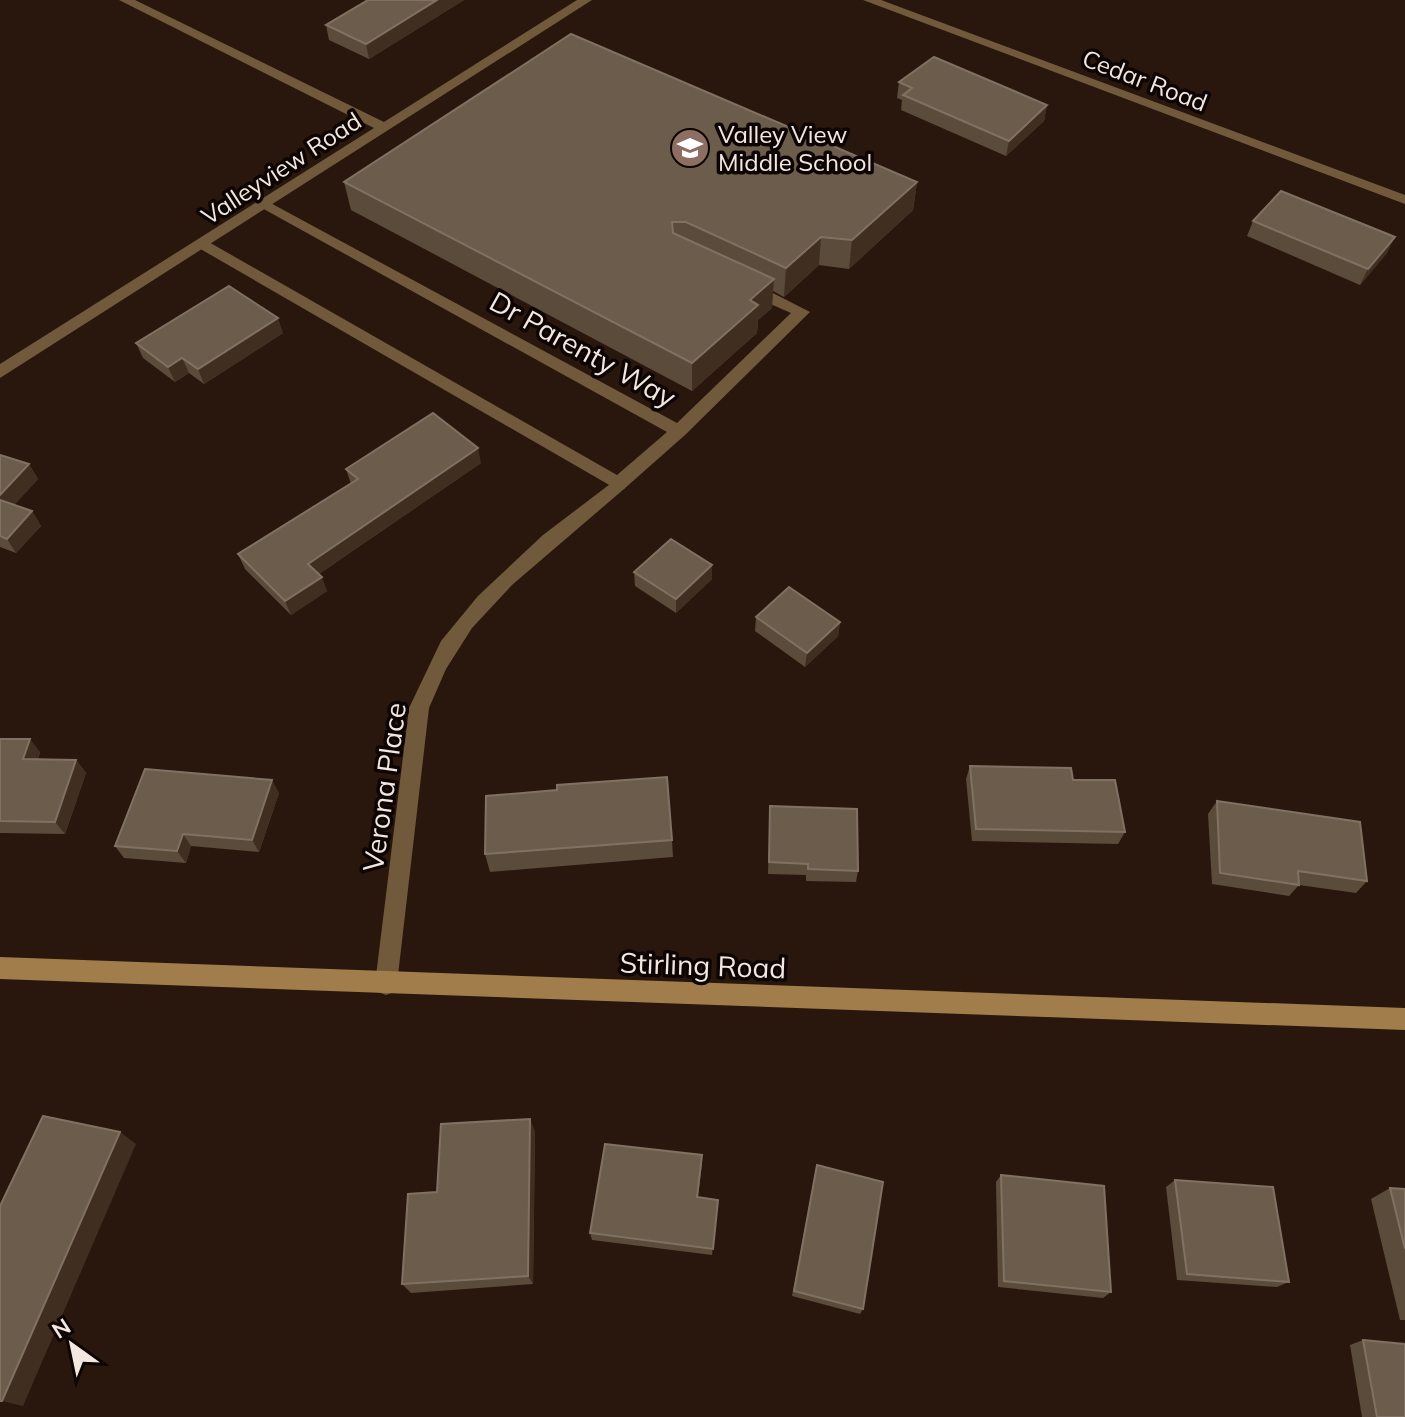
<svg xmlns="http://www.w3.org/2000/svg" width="1405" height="1417" viewBox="0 0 1405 1417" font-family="Mulish,sans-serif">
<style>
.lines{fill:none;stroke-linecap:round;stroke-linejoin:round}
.lane{fill:#705a3b;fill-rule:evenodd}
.street{fill:#705a3b;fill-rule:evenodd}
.secondary{fill:#a17d4b;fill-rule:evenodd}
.wall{fill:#5b4b3a}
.shaded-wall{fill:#402f21}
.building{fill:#6b5c4c;stroke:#807163;stroke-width:2}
.labels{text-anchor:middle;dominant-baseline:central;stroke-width:7;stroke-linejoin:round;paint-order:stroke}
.far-street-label{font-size:24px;fill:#f4e7e0;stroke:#0c0503}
.far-poi-label{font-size:24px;fill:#f4e7e0;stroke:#0c0503;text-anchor:start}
.street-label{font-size:28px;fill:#f4e7e0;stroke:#0c0503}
</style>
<rect width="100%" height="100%" fill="#29170d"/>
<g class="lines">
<polygon class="lane" points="265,200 677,423 791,313 741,291 741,283 753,283 810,312 685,435 624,489 618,490 197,247 197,241 207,241 617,475 667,432 260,207 258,204"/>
<g class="street">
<polygon points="119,0 135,0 384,122 577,0 592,0 0,378 0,364 374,128"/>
<polygon points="863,0 881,0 1405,195 1405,204"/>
<polygon points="618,478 627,484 624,489 512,585 472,628 446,669 429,708 397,984 394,992 386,995 378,992 375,984 409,708 441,641 478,596 543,535"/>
</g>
<polygon class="secondary" points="0,957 1405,1008 1405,1030 0,979"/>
</g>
<g class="wall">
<polygon points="368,0 464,0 369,59 329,40 326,25"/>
<polygon points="899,82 1047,105 1044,121 1006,156 901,110 902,100 897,98"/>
<polygon points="344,182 917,182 913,210 849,269 819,265 784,297 773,291 772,308 758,320 757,333 692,391 351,210"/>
<polygon points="1253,221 1387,253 1360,285 1247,236"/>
<polygon points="283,333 204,384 189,373 175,382 143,358 136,343"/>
<polygon points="0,455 29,464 38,479 14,505 32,511 41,526 16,553 0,547"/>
<polygon points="481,463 319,574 327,591 291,615 245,569 238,554 351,484 346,469"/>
<polygon points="634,572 712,579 676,613 635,586"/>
<polygon points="756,617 840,622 838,636 805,667 755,631"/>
<polygon points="0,739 40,752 38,759 76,760 86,773 65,834 0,833"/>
<polygon points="970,766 1073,780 1125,832 1118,844 972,841 966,779"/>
<polygon points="279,793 259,852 191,846 186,863 124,858 115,846"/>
<polygon points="1217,801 1367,881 1356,893 1299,885 1289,896 1212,884 1208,814"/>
<polygon points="770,806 858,871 856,882 806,881 806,875 768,874"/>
<polygon points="672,840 673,857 490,872 485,854"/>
<polygon points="535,1131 533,1284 411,1293 402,1284 437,1192"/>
<polygon points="702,1163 698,1198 718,1200 712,1255 592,1240 590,1233"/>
<polygon points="817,1165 863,1309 860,1314 792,1296"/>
<polygon points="1001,1175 1111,1292 1103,1298 998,1287 996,1182"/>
<polygon points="1175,1180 1289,1282 1277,1287 1177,1280 1166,1187"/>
<polygon points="1390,1188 1405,1189 1405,1320 1400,1320 1371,1199"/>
<polygon points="1363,1340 1405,1417 1362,1417 1350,1345"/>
</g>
<g class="shaded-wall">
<polygon points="437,0 464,0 369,59 366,44"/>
<polygon points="1047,105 1044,121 1006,156 1009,141"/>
<polygon points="917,182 913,210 849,269 852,240"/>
<polygon points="821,237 819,265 784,297 786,268"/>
<polygon points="1395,237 1387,253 1360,285 1368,269"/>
<polygon points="774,279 772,308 758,320 757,333 692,391 692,363 750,300"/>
<polygon points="278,318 283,333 204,384 198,369"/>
<polygon points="182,358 189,373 175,382 168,367"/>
<polygon points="478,448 481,463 313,578 308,564"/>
<polygon points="29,464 38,479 6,514 0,505 0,495"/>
<polygon points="32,511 41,526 16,553 7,539"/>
<polygon points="712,565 712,579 676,613 676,599"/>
<polygon points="322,577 327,591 291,615 285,601"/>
<polygon points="840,622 838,636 805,667 807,653"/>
<polygon points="30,739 40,752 33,772 23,759"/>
<polygon points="76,760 86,773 65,834 55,822"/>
<polygon points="272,780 279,793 259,852 252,840"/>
<polygon points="183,834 191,846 186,863 177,851"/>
<polygon points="530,1119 535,1131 533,1284 528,1276"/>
<polygon points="120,1132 136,1144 23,1406 2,1401"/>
</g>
<g class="building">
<polygon points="368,0 437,0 366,44 326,25"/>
<polygon points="571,34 917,182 852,240 821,237 786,268 686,222 672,222 673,233 774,279 750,300 758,305 692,363 344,182"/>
<polygon points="934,57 1047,105 1009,141 903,95 912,88 899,82"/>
<polygon points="1281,191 1395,237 1368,269 1253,221"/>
<polygon points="229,286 278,318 198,369 182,358 168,367 136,343"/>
<polygon points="433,413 478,448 308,564 322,577 285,601 238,554 358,479 346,469"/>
<polygon points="0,455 29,464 0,495"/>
<polygon points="0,500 32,511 7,539 0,536"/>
<polygon points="671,539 712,565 676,599 634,572"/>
<polygon points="789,587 840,622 807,653 756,617"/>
<polygon points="0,739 30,739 23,759 76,760 55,822 0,821"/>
<polygon points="970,766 1071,768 1073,780 1115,780 1125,832 976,829"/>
<polygon points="145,769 272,780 252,840 183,834 177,851 115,846"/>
<polygon points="667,777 672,840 485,854 486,796 557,790 557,785"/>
<polygon points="1217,801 1360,822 1367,881 1298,871 1299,885 1220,873"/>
<polygon points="770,806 857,809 858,871 808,869 808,864 769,862"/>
<polygon points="43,1116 120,1132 2,1401 0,1401 0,1206"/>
<polygon points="530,1119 528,1276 402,1284 408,1194 437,1192 441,1124"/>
<polygon points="605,1144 702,1155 697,1197 718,1200 713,1249 590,1233"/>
<polygon points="817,1165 883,1182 863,1309 794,1291"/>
<polygon points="1001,1175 1104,1186 1111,1292 1004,1281"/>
<polygon points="1175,1180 1273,1187 1289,1282 1187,1274"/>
<polygon points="1390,1188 1405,1189 1405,1249"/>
<polygon points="1363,1340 1405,1344 1405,1417 1377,1417"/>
</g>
<defs>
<symbol id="school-disc" viewBox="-11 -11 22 22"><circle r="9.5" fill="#8d6e63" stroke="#0c0503"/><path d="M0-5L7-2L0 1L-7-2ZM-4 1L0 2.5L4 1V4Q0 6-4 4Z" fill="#fff"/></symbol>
</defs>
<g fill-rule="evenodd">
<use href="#school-disc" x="668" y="126" width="44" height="44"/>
</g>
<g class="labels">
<g class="far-street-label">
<text transform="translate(1145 80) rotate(21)">Cedar Road</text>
<text transform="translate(281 168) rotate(-33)">Valleyview Road</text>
</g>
<g class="far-poi-label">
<text x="718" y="134">Valley View<tspan x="718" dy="28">Middle School</tspan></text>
</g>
<g class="street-label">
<text transform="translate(583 349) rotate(29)">Dr Parenty Way</text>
<text transform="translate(384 787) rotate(-82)">Verona Place</text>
<text transform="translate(703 965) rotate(2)">Stirling Road</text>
</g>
</g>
<g transform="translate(72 1345) rotate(327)" stroke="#0c0503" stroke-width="6" paint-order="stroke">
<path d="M0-6L14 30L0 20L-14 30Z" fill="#f4e7e0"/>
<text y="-12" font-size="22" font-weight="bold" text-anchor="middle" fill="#f4e7e0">N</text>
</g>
</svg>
